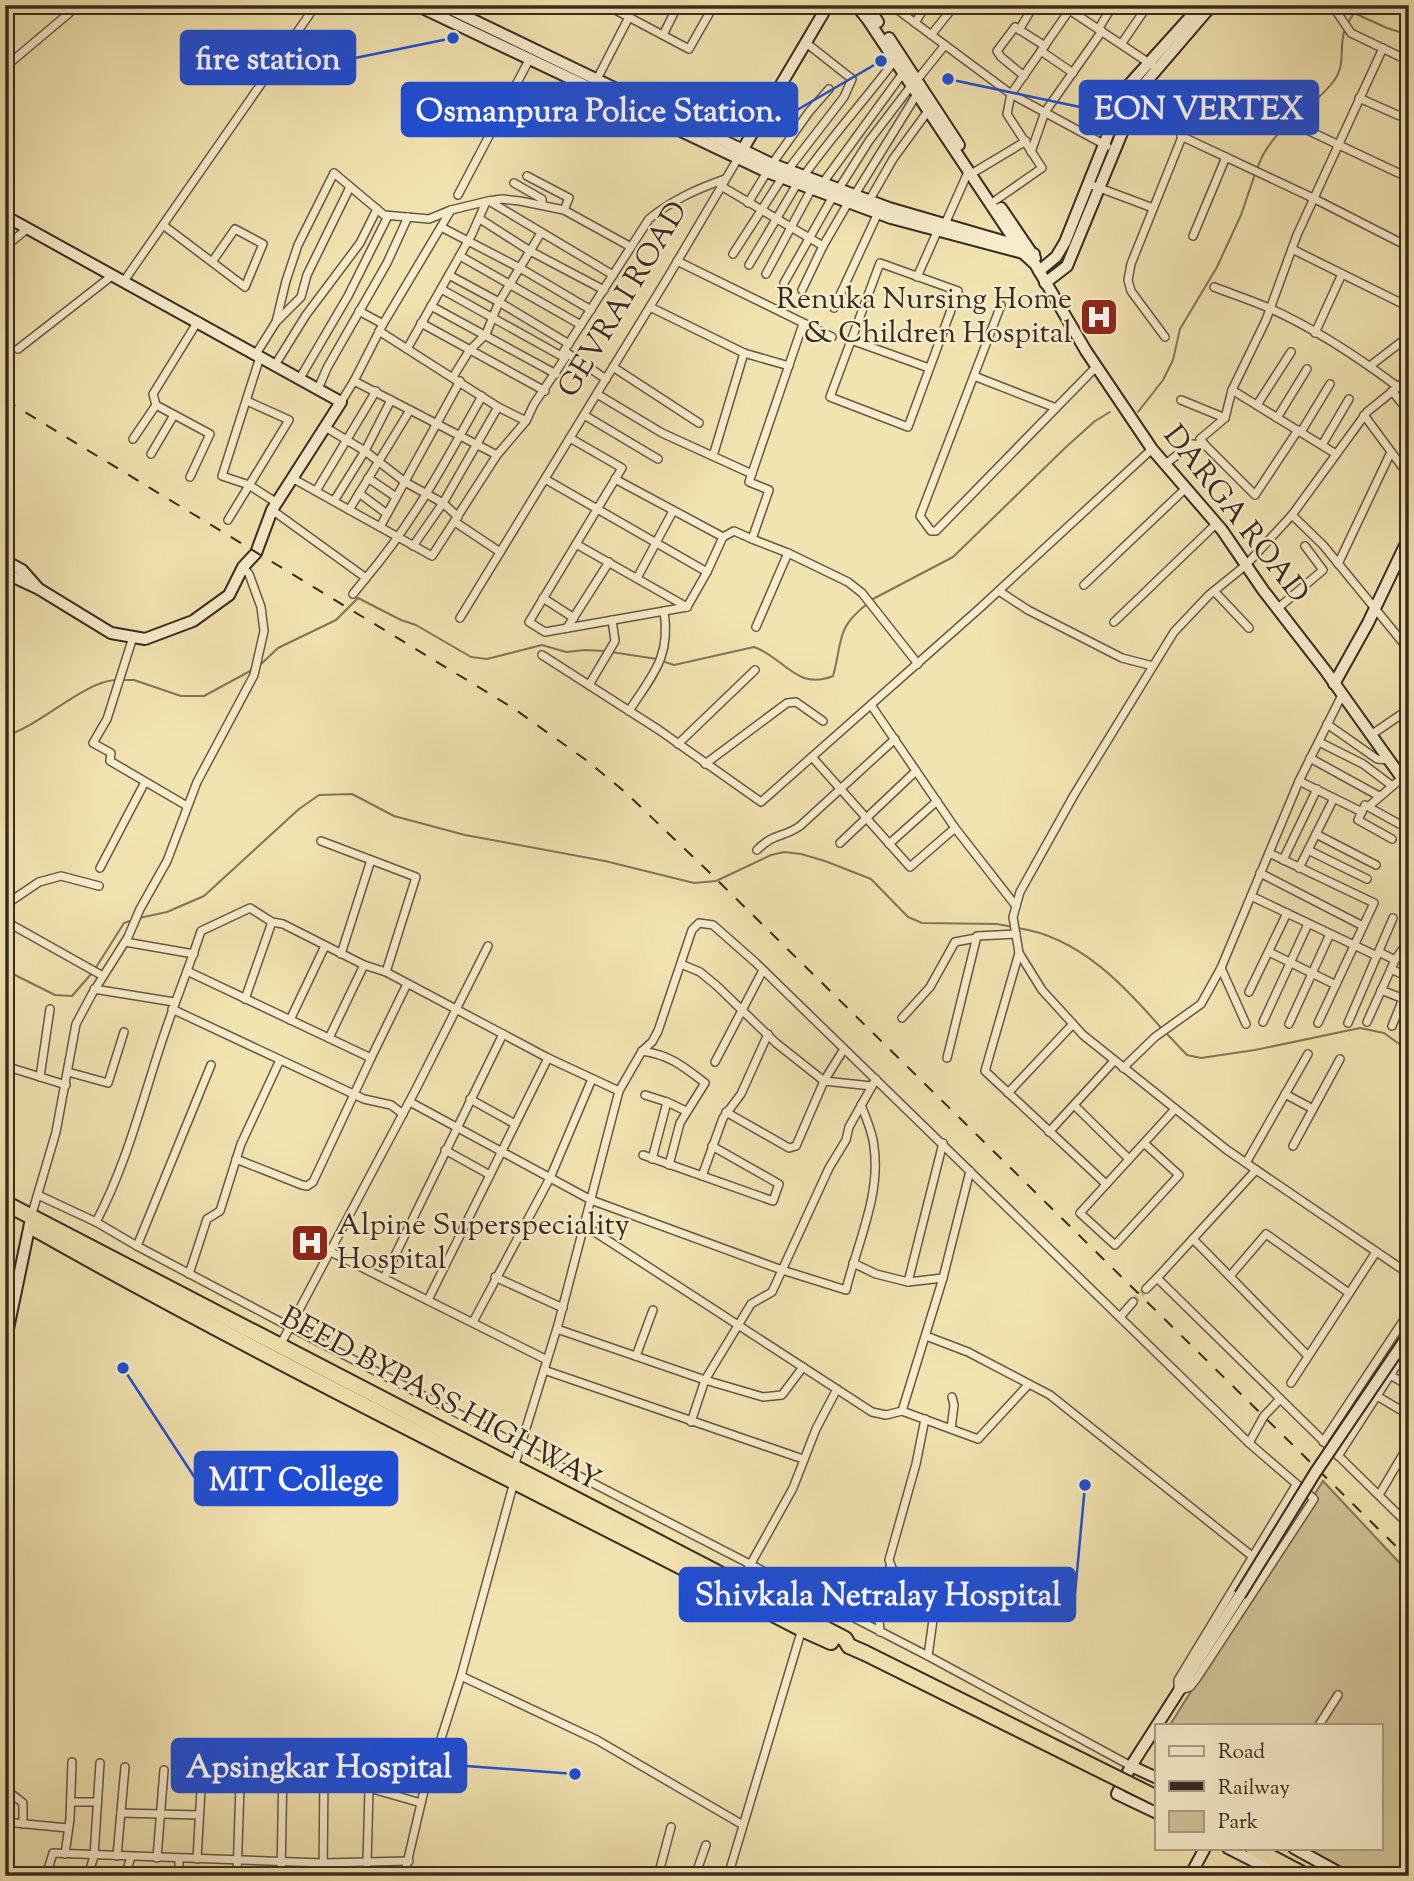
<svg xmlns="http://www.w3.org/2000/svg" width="1414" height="1881" viewBox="0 0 1414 1881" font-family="'Sorts Mill Goudy',serif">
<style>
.green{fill:#d2c499;stroke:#85775d;stroke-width:2}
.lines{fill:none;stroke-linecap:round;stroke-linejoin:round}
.stream{stroke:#82745a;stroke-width:2}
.street-tunnel{stroke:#cdbf94;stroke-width:7;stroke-dasharray:7 3.5;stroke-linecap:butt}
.street-casing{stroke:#665845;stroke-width:10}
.secondary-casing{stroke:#382a21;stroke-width:14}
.highway-casing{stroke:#382a21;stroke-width:18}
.street{stroke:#f7edcc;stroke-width:7}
.secondary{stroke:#f7edcc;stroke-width:10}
.highway{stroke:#f2e4b1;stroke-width:14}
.rail{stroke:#382a21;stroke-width:2;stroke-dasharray:12 12;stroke-linecap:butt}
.secondary-bridge-casing{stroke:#382a21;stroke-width:14;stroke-linecap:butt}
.highway-bridge-casing{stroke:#382a21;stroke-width:18;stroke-linecap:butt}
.secondary-bridge{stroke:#f7edcc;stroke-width:10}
.highway-bridge{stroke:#f2e4b1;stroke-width:14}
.labels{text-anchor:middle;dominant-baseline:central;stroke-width:5;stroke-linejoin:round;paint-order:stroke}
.street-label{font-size:30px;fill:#382a21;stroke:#f7edcc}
.poi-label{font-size:30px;fill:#382a21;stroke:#f7edcc;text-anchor:end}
.leader{fill:none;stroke:#1d4ed8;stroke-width:2.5}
.callout-dot{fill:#1d4ed8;stroke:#f7edcc;stroke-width:2.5}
.callout{fill:#1d4ed8;stroke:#1d4ed8;stroke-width:2.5}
.callout-label{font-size:32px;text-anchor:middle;font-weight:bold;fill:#fff}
</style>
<rect width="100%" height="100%" fill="#f2e4b1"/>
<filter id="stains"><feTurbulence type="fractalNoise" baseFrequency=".00286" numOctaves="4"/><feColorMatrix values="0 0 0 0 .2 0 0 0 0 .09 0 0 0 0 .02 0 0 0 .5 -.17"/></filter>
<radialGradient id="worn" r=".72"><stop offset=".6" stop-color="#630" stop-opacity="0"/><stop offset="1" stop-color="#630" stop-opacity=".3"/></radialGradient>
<polygon class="green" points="1323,1481 1409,1573 1409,1876 1341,1876 1285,1848 1381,1848 1381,1725 1170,1725"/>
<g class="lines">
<g class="stream">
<polyline points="1347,24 1354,13 1387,28 1409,35"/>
<path d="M1257 169C1271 127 1308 114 1333 82 1347 64 1338 48 1345 29"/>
<polyline points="1138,412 1163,380 1173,360 1180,329 1217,267 1241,215 1255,174"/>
<polyline points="871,600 953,557 1065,448 1095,421 1110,412"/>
<polyline points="611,652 657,659"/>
<path d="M662 661 674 665 754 647C784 657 796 691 833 676 843 641 835 629 867 604"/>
<polyline points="260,665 278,648 336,620 358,598 401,620 416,625 471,657 487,659 542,645 566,652 585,650 605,651"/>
<polyline points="124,680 134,680 181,696 204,696 252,670"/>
<path d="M5 736C40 726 83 682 115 680"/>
<polyline points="139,918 167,912 204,896 299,809 319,795 352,794 394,816 465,835 605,861 694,883 716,881 771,855 784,852 801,854 825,861 871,879 908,917 922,923 997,924 1013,927"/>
<path d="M1018 928C1079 937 1124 985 1162 1029"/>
<polyline points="95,969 124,923 130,921"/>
<polyline points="5,970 55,995 72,996 92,973"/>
<polyline points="1166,1033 1187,1055 1201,1058 1255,1050 1360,1028 1384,1033 1409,1051"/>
</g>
<polyline class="street-tunnel" points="1133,1302 1146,1289"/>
<defs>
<g id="street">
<polyline points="606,5 689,49 714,5"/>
<polyline points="891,5 1011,94 1107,146"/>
<polyline points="1062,5 1152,65"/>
<polyline points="1332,5 1351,33 1409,61"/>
<polyline points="915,23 926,5"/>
<polyline points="1099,28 1113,5"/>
<polyline points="1019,30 1034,5"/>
<polyline points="663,35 678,5"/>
<polyline points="931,35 955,5"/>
<polyline points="1122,43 1148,5"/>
<polyline points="1041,51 1073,73"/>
<polyline points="5,67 74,9"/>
<polyline points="1024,76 1001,57 997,51 1015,27 1045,46"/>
<polyline points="917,80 945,45"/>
<polyline points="596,81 629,17"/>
<polyline points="1359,98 1409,120"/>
<polyline points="1305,129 1409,178"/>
<polyline points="1181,136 1313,198 1409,247"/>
<polyline points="1031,152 1045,112 1102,31"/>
<polyline points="772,164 809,112 829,89"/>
<polyline points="787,171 844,97 852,79 805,42"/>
<polyline points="976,171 1026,141"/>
<polyline points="527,176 569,198 564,210"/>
<path d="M803 177C832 136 865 100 895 60"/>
<polyline points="514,183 542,199 542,205"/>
<polyline points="822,184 903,73"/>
<polyline points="1089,184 1153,208"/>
<polyline points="721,186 823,246"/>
<polyline points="838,190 869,141 911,86"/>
<polyline points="458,195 529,60"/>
<polyline points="854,196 917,94"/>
<polyline points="996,200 1042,168 1007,114 1011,94 1073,5"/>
<polyline points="489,201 613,275"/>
<polyline points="869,201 893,159 928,111"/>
<polyline points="748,203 767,172"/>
<polyline points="480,219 530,251 604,290"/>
<polyline points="163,225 245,287 263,244 235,229 212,262"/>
<polyline points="441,227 520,268 591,310"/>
<polyline points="1193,236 1226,157"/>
<polyline points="5,247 28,228"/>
<polyline points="1292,249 1409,307"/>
<polyline points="733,254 782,178"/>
<polyline points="460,256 581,325"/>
<polyline points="677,261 832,337"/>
<polygon points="880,263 958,291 908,427 830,397"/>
<polyline points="749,265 797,184"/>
<polyline points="766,274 811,190"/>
<polyline points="449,275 499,302 569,344"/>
<polyline points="917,277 937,232 945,224 969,170"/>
<polyline points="124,281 316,5"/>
<polyline points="784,283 832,198"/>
<path d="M1214 287C1232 294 1251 300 1269 308 1314 328 1358 357 1398 387"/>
<polyline points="441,289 565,358"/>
<polyline points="802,290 823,246 848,203"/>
<polyline points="1001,305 920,516 931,531 936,531 1096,367"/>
<polyline points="431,306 556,374"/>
<polyline points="650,307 744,353"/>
<polyline points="834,308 878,213"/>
<polyline points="359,311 383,324"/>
<polyline points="276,322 286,281 298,245 334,173 384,215 429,219 451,210 488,201 502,199 520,201 564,210 631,247"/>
<polyline points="421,323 545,391"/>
<polyline points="379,331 498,407 526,421"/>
<polyline points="1315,333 1342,274"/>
<polyline points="1165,337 1131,291 1128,280 1131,264 1190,117"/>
<polyline points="851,340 929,368"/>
<polyline points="18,349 113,275"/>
<polyline points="407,349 472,234 486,202"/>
<polyline points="564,351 606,379"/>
<polyline points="256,354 276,322 301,297 307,275 350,187"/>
<polyline points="260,357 222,476 249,485 277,503"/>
<polyline points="275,365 306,315 360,243 377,209"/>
<polyline points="1370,366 1409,336"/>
<polyline points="613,367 699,423"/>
<polyline points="974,376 1056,408"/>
<polyline points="453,377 469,351 486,334 499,302 541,233"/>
<polyline points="300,378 348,296 388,216"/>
<polyline points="1409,378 1367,412 1292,515 1246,565 1209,595 1174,632 1074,795 1020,892 1013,917 1019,953 1042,990 1083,1035 1227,1150 1409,1274"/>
<polyline points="354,381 497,455"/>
<polyline points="318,389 327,368 387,263 408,217"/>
<polyline points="1232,390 1336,454"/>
<polyline points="1392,391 1409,412"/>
<polyline points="597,394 662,433 752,474"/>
<polyline points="1181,400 1225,418"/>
<polyline points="341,402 354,381 383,324 451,210"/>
<polyline points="1257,405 1291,352"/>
<polyline points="584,415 658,459"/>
<polyline points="1364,415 1409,476"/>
<polyline points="1277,418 1307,369"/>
<polyline points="325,427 365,451 405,482 443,503 458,517"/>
<polyline points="1301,432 1330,384"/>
<polyline points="570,438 622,468 529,622 545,632 687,607"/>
<polyline points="133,439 156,405"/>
<polyline points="1205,445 1255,495 1298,430"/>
<polyline points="1322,445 1349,399"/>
<polyline points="151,454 174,415"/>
<polyline points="713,456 744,353 789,366"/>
<polyline points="1164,465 1192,444 1205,445 1200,439 1225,418 1232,390 1266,320 1297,235 1383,48"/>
<polyline points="190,477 210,434 156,405 153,394 198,321"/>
<path d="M292 478 432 556 497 455 526 421 534 404 565 358 564 351 649 219C672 200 697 189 725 179"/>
<polyline points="368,478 396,497"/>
<polyline points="545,479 707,572"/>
<polyline points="615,479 723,537"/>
<polyline points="316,491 376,391"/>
<polyline points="359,493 387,514"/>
<polyline points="334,501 365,451 391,400"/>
<path d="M272 510 366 578C413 523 447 459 482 396"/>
<polyline points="349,510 410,410"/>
<polyline points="1292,515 1323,545 1409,650"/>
<polyline points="228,520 289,420 247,401"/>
<polyline points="455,522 500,552"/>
<polyline points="380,527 460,381"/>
<polyline points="576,544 687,607"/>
<polyline points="413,546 443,503 498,407"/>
<polyline points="788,553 848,582 862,593 918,664"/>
<polyline points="1338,564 1391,452"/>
<polyline points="637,578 673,511"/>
<polyline points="1084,585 1185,489"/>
<polyline points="999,591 1028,610 1122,658 1153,666"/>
<polyline points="1214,591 1249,628"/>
<polyline points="353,594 366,578"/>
<polyline points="543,598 574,618"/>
<polyline points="687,607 707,572 723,537 734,531 752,539"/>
<polyline points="1277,609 1323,570 1305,546"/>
<polyline points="460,618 668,277 737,160"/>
<polyline points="1114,622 1216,524"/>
<polyline points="756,627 788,553 752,539 769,490 749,482 803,324"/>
<polyline points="567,628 609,562"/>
<polyline points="133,637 107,719 93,743 111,753 110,761 187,806"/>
<polyline points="542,655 659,730 761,802 980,608 1152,449"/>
<polyline points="589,685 615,641 612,620"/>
<polyline points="871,705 955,828 1016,906"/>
<path d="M629 711C653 674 671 657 664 611"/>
<polyline points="1327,724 1377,759 1389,760"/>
<polyline points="1371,735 1409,709"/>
<polyline points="1319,742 1363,764 1391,785"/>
<polyline points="678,744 755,670"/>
<polyline points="812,757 910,867 955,828"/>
<polyline points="1310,758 1379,796"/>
<polyline points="705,764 787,703 796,702 823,721"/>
<polyline points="1299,781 1362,812"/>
<polyline points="1369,806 1402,778"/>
<polyline points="1316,834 1376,865"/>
<polyline points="1392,839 1358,820 1365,805 1401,825"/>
<polyline points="321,841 416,877 386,972"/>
<polyline points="840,843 916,771"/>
<polyline points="889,844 937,801"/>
<path d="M757 850C775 832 783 838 800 826L895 739"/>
<polyline points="1308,850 1367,879"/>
<polyline points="1269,853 1374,903 1318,1023"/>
<polyline points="1283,860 1317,789"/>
<polyline points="100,868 145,782"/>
<polyline points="1299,868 1334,798"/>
<polyline points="1260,873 1363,926"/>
<polyline points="1251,896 1377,956"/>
<polyline points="5,905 39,882 61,876 99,886"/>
<polyline points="5,921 103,976"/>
<polyline points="125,942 194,954"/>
<polyline points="1269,952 1336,985"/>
<polyline points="1019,953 985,1071 1106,1184"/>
<polyline points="341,954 371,860"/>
<polyline points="1395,960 1409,940"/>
<polyline points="681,964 700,972 717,986 776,1043 824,1081 872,1086"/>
<polyline points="1221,968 1246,1024"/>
<polyline points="1391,969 1406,976"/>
<polyline points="187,971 371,1058 407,984"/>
<polyline points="94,989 174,1002"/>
<polyline points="1381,990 1409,1001"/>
<polyline points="1249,992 1287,913"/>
<polyline points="245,999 272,922"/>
<polyline points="172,1009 364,1099 391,1105 403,1114"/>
<polyline points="902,1018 930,987 955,942 976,938"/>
<polyline points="290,1020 325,946"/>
<polyline points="1263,1022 1308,924"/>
<polyline points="1367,1022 1395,960 1379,952"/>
<polyline points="1348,1023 1393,918"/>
<polyline points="1289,1024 1330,934"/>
<polyline points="1392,1026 1403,999"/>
<polyline points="329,1038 364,965"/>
<path d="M642 1051C670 1055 683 1066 705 1083L680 1123 669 1165"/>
<polyline points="947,1058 977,936 1016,934"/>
<polyline points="715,1062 763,970"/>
<polyline points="5,1066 66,1085"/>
<polyline points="1123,1068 1155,1037 1201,1004 1221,968 1299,781 1342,695"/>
<polyline points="68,1072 108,1083 124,1032"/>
<polyline points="40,1077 50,1009"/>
<polyline points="1008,1093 1073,1024"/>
<polyline points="1285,1094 1313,1109"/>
<polyline points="645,1095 667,1102 686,1111"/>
<polyline points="470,1099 515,1124"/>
<path d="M410 1102 591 1200 782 1270 846 1290C857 1244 881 1195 874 1147 873 1133 866 1118 861 1105"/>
<polyline points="1075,1106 1129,1159"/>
<polyline points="726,1112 789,1148 796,1146 824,1081 844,1049"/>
<polyline points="1049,1132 1114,1061"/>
<polyline points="1144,1143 1179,1175 1115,1245 1080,1213 1175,1109"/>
<polyline points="1293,1146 1340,1059"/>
<polyline points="445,1150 490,1175"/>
<polyline points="643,1155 773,1201 779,1184 712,1146"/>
<polyline points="236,1159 302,1185 307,1186 313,1182 371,1058"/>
<polyline points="652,1159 667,1102"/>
<polyline points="1246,1163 1308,1054"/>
<polyline points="1256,1170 1157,1278 1409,1525"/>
<polyline points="702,1176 723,1118 741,1094 768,1034"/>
<polyline points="38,1195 96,1222 137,1246 290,1327 416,1089 488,946"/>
<polyline points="31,1217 56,1132 76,1024 92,994 128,937 140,909 167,861 197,782 254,675 264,631 261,607 249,574 243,567"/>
<path d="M96 1222C126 1166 142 1101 162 1041 174 1004 189 968 201 931L250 908 272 922 283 924 364 965 386 972 548 1058 619 1091"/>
<polyline points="584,1225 872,1412 886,1415 902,1411 978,1439 1028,1385"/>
<polyline points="1193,1239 1308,1356"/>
<polyline points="137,1246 211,1065"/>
<polyline points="331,1252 547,1360"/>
<polyline points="853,1263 876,1274 908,1282 943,1278"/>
<polyline points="189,1274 207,1219 220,1211 241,1144 280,1060"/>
<polyline points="1230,1276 1266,1234 1349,1293"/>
<polyline points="495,1277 563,1308"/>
<polyline points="384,1278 503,1034"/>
<polyline points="908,1282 943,1143"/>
<polyline points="1146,1289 1157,1278"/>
<polyline points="428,1300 548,1058"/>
<polyline points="1120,1317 1133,1302"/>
<polyline points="473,1322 550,1178 592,1079"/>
<polyline points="557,1329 705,1380 763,1397 782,1395 803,1367"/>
<polyline points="926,1336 968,1352 1050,1395 1252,1556"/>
<polyline points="279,1347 290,1327 928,1656 1131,1766"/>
<polyline points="636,1356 653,1310"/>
<polyline points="544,1370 803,1459"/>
<polyline points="1390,1375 1409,1386"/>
<polyline points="1291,1383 1376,1252"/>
<polyline points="1377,1396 1409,1415"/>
<polyline points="902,1411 943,1278 970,1171"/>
<polyline points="925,1419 916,1464 889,1560 894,1573 926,1585 936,1598 928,1656"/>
<polyline points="691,1422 705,1380 751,1304 772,1292 829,1168 846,1140 849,1127 876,1079"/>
<polyline points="951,1429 954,1405 952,1397"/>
<polyline points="1323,1442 1409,1312"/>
<polyline points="1249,1443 1264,1416 1280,1399"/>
<polyline points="1338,1456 1409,1346"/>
<polyline points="514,1467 558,1325 619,1091 642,1051 652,1042 658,1031 692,930 699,923 713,925 755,962 1249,1443 1314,1499 1197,1678 1190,1687 1178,1691 1178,1680 1296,1485"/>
<polyline points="1379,1495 1409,1444"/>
<polyline points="739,1585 793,1488 816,1429 837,1389"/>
<polyline points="880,1632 878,1607 890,1567"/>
<polyline points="461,1676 597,1740 743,1825"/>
<polyline points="1319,1725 1338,1695"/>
<polyline points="9,1788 9,1792 23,1803 23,1824"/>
<polyline points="71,1802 97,1802"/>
<polyline points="121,1813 199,1815"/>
<polyline points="5,1822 68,1828"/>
<polyline points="65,1854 70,1819 72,1762"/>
<polyline points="117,1856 125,1767"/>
<polyline points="157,1858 164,1770"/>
<polyline points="197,1859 202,1772"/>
<polyline points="367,1864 369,1789"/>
<polyline points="46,1876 53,1853 323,1863 409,1861"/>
<polyline points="88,1876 94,1856 100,1763"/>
<polyline points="125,1876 131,1857"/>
<polyline points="179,1876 179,1859"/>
<polyline points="237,1876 241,1755 324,1775 421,1803"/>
<polyline points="281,1876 283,1766"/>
<polyline points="323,1876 324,1775"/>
<polyline points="404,1876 423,1795 461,1676 514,1482"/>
<polyline points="658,1876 671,1827"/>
<polyline points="695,1876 706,1845"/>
<polyline points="728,1876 802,1629"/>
</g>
<g id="secondary">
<polyline points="416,5 767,172 891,218 1023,253 1034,254"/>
<polyline points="442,5 772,164 889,208 1013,244"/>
<polyline points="856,5 868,20 1023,253 1035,264 1086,351 1152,449 1222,530 1263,590 1325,670 1409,788"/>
<polyline points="867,5 878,22"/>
<polyline points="889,38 959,145"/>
<polyline points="740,154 828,5"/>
<polyline points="1001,208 1035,258"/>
<polyline points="5,216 341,402 272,510 256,553 243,567 229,595 193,621 145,639 111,633 39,589 5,573"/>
<polyline points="1039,271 1056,257 1065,242 1127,87 1201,5"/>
<polyline points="1045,283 1067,266 1140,89 1212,5"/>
<polyline points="5,561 22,570 37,587"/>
<polyline points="1334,684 1368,623 1409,537"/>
<polyline points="5,1343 31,1219"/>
<polyline points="1131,1766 1157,1778"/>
<polyline points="1157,1813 1117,1794 1131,1766 1240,1595"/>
<polyline points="1228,1848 1283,1876"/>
<polyline points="1294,1848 1345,1876"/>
<polyline points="1190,1876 1205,1848"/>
</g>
<g id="highway">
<polyline points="5,1203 845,1639 849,1646 865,1653"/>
<path d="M35 1229C286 1371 547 1496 802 1629L831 1642"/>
<polyline points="1253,1848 1306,1876"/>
</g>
</defs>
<use href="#street" class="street-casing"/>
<use href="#secondary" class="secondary-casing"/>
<use href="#highway" class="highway-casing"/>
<use href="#street" class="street"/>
<use href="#secondary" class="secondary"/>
<use href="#highway" class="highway"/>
<polyline class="rail" points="5,400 513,708 586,760 625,792 710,873 1409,1559"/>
<defs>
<polyline id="secondary-bridge" points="1240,1595 1315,1473 1409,1334"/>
<polyline id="highway-bridge" points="865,1653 1157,1798"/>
</defs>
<use href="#secondary-bridge" class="secondary-bridge-casing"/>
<use href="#highway-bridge" class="highway-bridge-casing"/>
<use href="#secondary-bridge" class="secondary-bridge"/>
<use href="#highway-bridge" class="highway-bridge"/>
</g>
<defs>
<symbol id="hospital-square" viewBox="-11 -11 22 22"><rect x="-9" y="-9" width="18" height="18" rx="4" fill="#8f2418" stroke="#f7edcc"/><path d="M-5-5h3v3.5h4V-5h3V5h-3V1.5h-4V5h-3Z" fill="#fff"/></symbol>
</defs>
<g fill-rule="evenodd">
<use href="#hospital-square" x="1077" y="295" width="44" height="44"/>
<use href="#hospital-square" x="288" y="1221" width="44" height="44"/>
</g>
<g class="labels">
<g class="street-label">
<text transform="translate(624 300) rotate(-59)">GEVRAI ROAD</text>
<text transform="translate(1235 515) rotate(52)">DARGA ROAD</text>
<text transform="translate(440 1400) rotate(28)">BEED BYPASS HIGHWAY</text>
</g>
<g class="poi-label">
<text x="1072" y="300">Renuka Nursing Home<tspan x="1072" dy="34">&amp; Children Hospital</tspan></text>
<text x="337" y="1226" text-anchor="start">Alpine Superspeciality<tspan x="337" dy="34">Hospital</tspan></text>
</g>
</g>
<path class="leader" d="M453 38L355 58M948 79L1080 107M881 61L797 110M123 1368L195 1478M1085 1485L1075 1594M575 1774L466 1766"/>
<g class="callout-dot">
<circle cx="453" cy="38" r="7"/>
<circle cx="948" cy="79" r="7"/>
<circle cx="881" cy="61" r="7"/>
<circle cx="123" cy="1368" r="7"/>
<circle cx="1085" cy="1485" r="7"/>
<circle cx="575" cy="1774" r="7"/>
</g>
<g class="callout">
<rect x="181" y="31" width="174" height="53" rx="7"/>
<rect x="1080" y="81" width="238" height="53" rx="7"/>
<rect x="402" y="83" width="395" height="53" rx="7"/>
<rect x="195" y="1452" width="202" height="53" rx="7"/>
<rect x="680" y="1568" width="395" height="53" rx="7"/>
<rect x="172" y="1739" width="294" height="53" rx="7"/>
</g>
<g class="callout-label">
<text x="268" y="69">fire station</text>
<text x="1199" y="119">EON VERTEX</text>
<text x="599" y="121">Osmanpura Police Station.</text>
<text x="296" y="1490">MIT College</text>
<text x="878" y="1605">Shivkala Netralay Hospital</text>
<text x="319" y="1777">Apsingkar Hospital</text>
</g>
<rect width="1414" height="1881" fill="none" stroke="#f2e4b1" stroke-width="28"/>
<rect x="7" y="7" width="1400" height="1867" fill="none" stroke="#382a21" stroke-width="3.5"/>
<rect x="14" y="14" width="1386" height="1853" fill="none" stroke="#382a21" stroke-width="2"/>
<rect x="1155" y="1724" width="228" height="126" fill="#f7edcc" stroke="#ab9f88" stroke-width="2"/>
<rect x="1169" y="1746" width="35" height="10" fill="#f7edcc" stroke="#ab9f88" stroke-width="2"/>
<text x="1218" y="1758" font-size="21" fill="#382a21">Road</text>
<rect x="1169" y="1781" width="35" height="10" fill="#382a21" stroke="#ab9f88" stroke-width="2"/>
<text x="1218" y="1794" font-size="21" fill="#382a21">Railway</text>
<rect x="1169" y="1811" width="35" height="21" fill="#d2c499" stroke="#ab9f88" stroke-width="2"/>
<text x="1218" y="1828" font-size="21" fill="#382a21">Park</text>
<rect width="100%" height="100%" filter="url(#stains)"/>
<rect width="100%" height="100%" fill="url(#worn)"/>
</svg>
